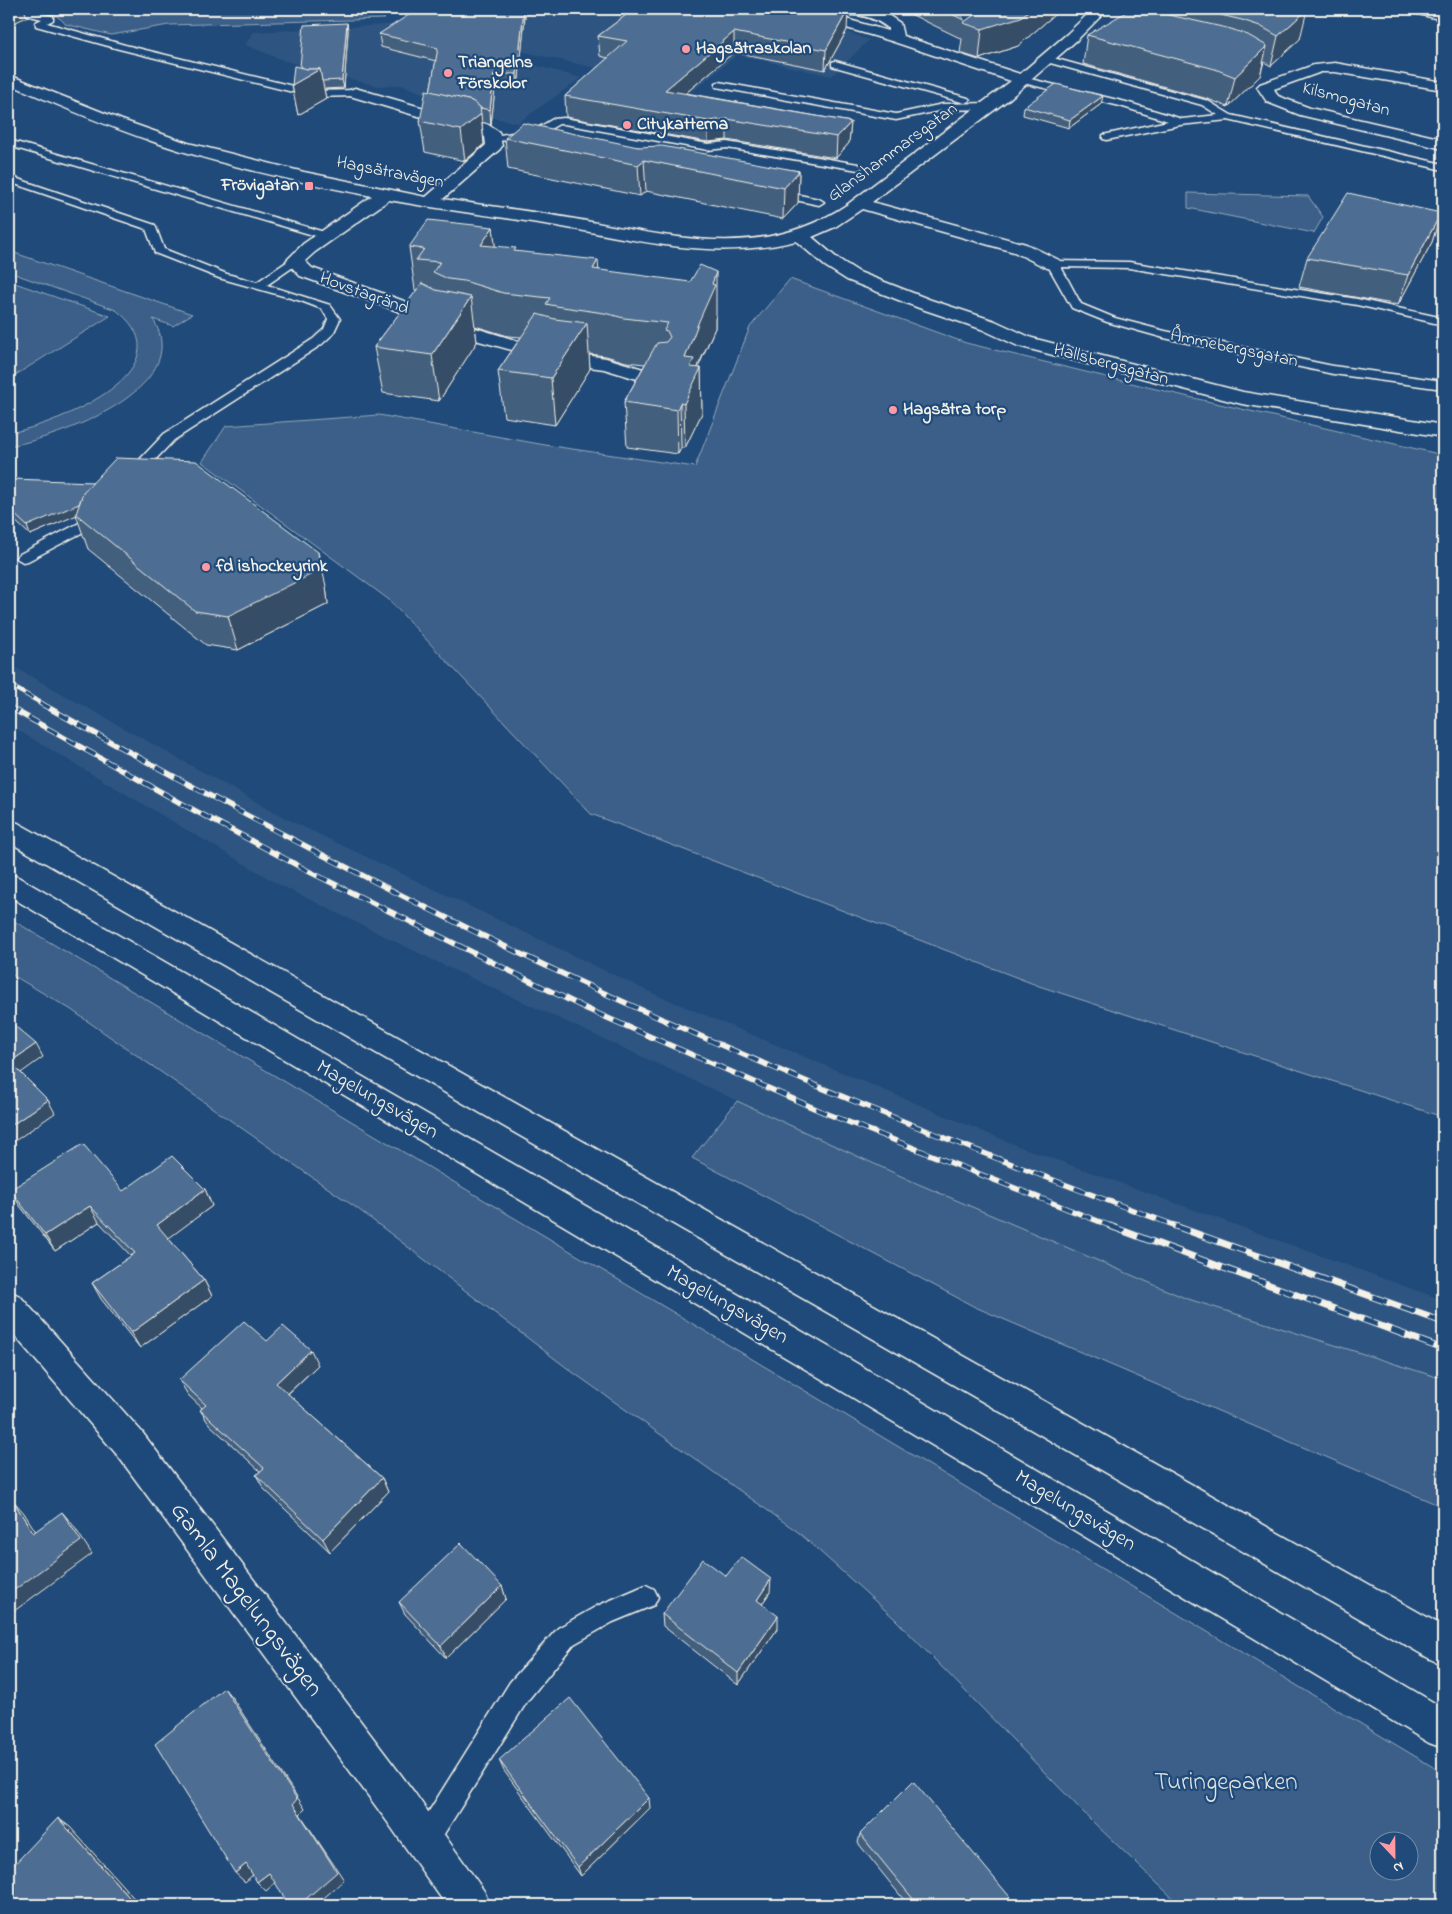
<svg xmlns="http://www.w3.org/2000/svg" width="1452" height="1914" viewBox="0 0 1452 1914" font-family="'Indie Flower',sans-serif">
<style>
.built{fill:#2d5581}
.green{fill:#3a5f88;stroke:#97a8b8;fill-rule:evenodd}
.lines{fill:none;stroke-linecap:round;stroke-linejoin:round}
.service-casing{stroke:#f4f1e8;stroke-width:3}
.minor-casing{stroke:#f4f1e8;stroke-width:3}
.secondary-casing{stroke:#f4f1e8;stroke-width:3}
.service{fill:#1f4a7a;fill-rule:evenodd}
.minor{fill:#1f4a7a;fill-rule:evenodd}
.secondary{fill:#1f4a7a;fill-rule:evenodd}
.rail-far2-casing{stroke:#f4f1e8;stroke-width:4.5}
.rail-far1-casing{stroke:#f4f1e8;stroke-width:5.5}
.rail-casing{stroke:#f4f1e8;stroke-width:7}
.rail-far2{stroke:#1f4a7a;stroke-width:3;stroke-dasharray:9;stroke-linecap:butt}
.rail-far1{stroke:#1f4a7a;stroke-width:4;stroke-dasharray:11;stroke-linecap:butt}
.rail{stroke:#1f4a7a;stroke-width:5;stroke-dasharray:15;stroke-linecap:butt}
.wall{fill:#425f7e;stroke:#f4f1e8}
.shaded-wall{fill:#364d66;stroke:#f4f1e8}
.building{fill:#4d6e92;stroke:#f4f1e8}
.poi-dot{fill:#ff9aa2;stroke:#1f4a7a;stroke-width:2}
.labels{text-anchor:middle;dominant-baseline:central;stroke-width:4.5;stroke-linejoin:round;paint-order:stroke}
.far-poi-label{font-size:18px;font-weight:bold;fill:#f4f1e8;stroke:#1f4a7a;text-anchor:start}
.far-street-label{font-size:18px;fill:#f4f1e8;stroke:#1f4a7a}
.street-label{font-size:21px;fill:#f4f1e8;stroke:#1f4a7a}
.near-street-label{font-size:25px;fill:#f4f1e8;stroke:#1f4a7a}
.near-park-label{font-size:25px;fill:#e1e2de;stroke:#1f4a7a}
</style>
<rect width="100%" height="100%" fill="#1f4a7a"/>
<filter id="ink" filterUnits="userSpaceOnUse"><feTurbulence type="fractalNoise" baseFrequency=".02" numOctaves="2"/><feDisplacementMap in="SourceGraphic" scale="10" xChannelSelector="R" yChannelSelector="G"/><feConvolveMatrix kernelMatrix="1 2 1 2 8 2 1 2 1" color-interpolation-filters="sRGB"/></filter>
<g filter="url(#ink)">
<g class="built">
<polygon points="420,9 790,9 809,19 869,40 832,76 737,55 694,90 484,43"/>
<polygon points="404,24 498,55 581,78 518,123 455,110 435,98 402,85 377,86 285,61 245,45 253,32"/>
<polygon points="9,664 287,819 652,993 1018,1146 1443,1300 1443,1379 1185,1298 916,1183 443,965 280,885 9,725"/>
</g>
<g class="green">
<polygon points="52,9 373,9 385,19 169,25 111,35 65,24 62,20 49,11"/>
<polygon points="1188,193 1308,196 1323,217 1314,233 1188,208"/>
<path d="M9 251 192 314 173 326 153 319C196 389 58 438 9 446V433C56 425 193 369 116 310L9 272Z"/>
<polygon points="790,279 966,343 1189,397 1443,455 1443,1117 1039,986 591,814 388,599 202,462 226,426 379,415 545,445 695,467 750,327"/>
<polygon points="9,281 110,316 9,379"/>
<path d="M9 918 757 1362 1443 1773V1905H1180L1092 1821 894 1618 798 1532 571 1371 358 1209 70 1009 9 973ZM1380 1842H1410V1872H1380Z"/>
<polygon points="737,1101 916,1183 1185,1298 1443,1379 1443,1507 975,1307 692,1158"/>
</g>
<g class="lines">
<defs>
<g id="service">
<polygon points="9,9 23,9 53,16 53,20 47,23 125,45 313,91 355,90 360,93 355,96 313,97 119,49 36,26 36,22 42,19 10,11"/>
<polygon points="1046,56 1208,101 1231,115 1443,164 1443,170 1228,120 1180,125 1107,140 1103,139 1103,135 1168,121 1120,106 1019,82 1019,78 1022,77 1126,102 1182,119 1218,115 1202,105 1043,61 1043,57"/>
<polygon points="835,61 968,98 970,100 965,103 832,66 832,62"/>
<polygon points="719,82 896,114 943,104 990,103 995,106 990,109 943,110 896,120 716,87 716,83"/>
<polygon points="564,118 708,144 727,142 858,164 863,167 858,170 727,148 708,150 564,124 559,124 543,133 494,142 489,139 494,136 536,129 553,119"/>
<polygon points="9,140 331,234 332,236 327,239 323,238 9,146"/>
<polygon points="9,176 155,225 164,249 227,274 257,282 291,259 299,259 301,261 299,263 267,285 330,305 340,319 333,334 321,345 174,440 137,479 127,479 125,476 127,473 164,434 313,339 324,329 328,319 322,309 301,301 219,278 155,253 146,229 9,182"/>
<polygon points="775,190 819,199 824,202 819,205 771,195 770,193"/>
<polygon points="1053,261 1129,262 1357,299 1443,318 1443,325 1357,305 1129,268 1061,267 1081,304 1115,318 1165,331 1333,366 1443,381 1443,389 1333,374 1164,338 1107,322 1072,308 1047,264"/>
<polygon points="97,509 104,513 91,528 28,561 23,562 16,558 18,555 81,522 92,510"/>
<polygon points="646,1585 654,1589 658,1597 654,1605 613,1622 574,1644 528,1700 434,1850 425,1854 416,1850 412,1841 416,1832 510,1682 558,1628 597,1606"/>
</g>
<g id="minor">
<path d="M835 9H872L885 13 900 23 903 36 1020 74 1067 34 1093 9H1108L1077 40 1009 99 872 202 1026 244 1059 260 1062 264 1059 268 1053 269 1047 268 1014 252 862 209 835 227 812 237 837 258 859 272 931 300 995 321 1032 338 1243 392 1443 425V437L1242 404 1018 346 981 329 919 308 847 280 825 266 796 241C710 262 635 239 551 225 497 216 443 210 389 200L315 252 305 261 312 268 415 305 453 324 469 326 528 344 559 351 606 358 667 376 670 380 667 384 660 386 604 369 559 363 461 336 443 334 403 313 300 276 286 261 303 244 372 196C298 182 224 166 154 142 104 125 57 105 9 84V75L122 120 188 143 304 172 426 197 486 145 485 137 476 130 414 115 350 96 347 93 350 90 355 88 424 108 487 124 499 132 502 146 500 149 443 199C487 206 531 211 575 219 671 236 761 263 848 204L1011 81 891 41 826 22 821 16 823 13ZM845 15C862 14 875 18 888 28V31L839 17Z"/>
<polygon points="1408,9 1431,9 1443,12 1443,20 1410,12"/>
<polygon points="1335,63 1443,82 1443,90 1335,72 1321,72 1274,89 1278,96 1310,108 1443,139 1443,149 1300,115 1267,102 1257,87 1260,84 1314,65"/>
<polygon points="9,1291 20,1296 142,1432 414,1792 484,1891 490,1905 446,1905 386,1820 118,1456 9,1329"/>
</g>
<g id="secondary">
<polygon points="9,821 18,823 1443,1626 1443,1665 1430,1659 9,842"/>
<polygon points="9,874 18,877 834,1350 1443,1708 1443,1748 1429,1743 810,1372 9,896"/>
</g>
</defs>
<use href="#service" class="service-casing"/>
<use href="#minor" class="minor-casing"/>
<use href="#secondary" class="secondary-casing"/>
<use href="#service" class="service"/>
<use href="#minor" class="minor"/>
<use href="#secondary" class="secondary"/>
<defs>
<polyline id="rail-far2" points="9,685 43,704"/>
<g id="rail-far1">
<path d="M40 703C200 792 362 878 527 957 739 1058 958 1146 1179 1227"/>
<polyline points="9,707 188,807 308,871 587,1009 823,1112 1113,1227"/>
</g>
<g id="rail">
<polyline points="1110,1226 1443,1349"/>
<polyline points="1175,1226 1443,1322"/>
</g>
</defs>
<use href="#rail-far2" class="rail-far2-casing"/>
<use href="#rail-far1" class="rail-far1-casing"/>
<use href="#rail" class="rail-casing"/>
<use href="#rail-far2" class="rail-far2"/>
<use href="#rail-far1" class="rail-far1"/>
<use href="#rail" class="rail"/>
</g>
<g class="wall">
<polygon points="30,9 46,9 40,11"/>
<polygon points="634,9 847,30 825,70 734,52 686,93 851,122 849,143 836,158 727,140 708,142 566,117 565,96 608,58 600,56 598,36"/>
<polygon points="900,9 958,9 964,20 964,23 982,9 1061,9 1018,46 979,59 960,53 962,39"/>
<polygon points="1147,9 1303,9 1300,39 1271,66 1264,62 1260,76 1228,107 1208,99 1083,64 1087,35 1147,10"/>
<polygon points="525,16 518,88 495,88 491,125 482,122 484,144 465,161 425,152 420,121 430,92 436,61 381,47 379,34"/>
<polygon points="347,23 348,31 344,88 324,89 326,99 298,115 292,85 300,67"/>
<polygon points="1101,104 1069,128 1023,115 1024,107"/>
<polygon points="505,138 638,147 799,171 798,203 783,219 646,191 640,196 508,169"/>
<polygon points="1441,213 1432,242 1398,305 1299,287 1307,258"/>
<polygon points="493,227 495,247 599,270 716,315 715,319 715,328 698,368 701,368 702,413 685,448 681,448 678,454 627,447 624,402 645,364 626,362 606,356 589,354 590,369 555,425 504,417 498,371 521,337 508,336 475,326 477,342 439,401 383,393 374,347 417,290 415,290 409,247"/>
<polygon points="9,481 326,586 328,604 238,650 206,645 88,549 76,515 30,535 9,515"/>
<polygon points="205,1189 212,1206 168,1238 204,1280 212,1296 140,1348 101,1299 92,1283 131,1256 99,1222 55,1251 20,1206 10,1190 123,1191"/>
<polygon points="267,1341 318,1365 288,1394 382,1478 388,1492 330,1552 264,1489 256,1475 260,1471 209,1424 200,1410 202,1408 188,1395 179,1380"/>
<polygon points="726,1576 770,1592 762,1604 778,1628 738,1685 663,1626 662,1614"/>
<polygon points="502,1586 506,1599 446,1658 405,1614 399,1602"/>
<polygon points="499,1760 650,1808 581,1876 504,1771"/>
<polygon points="860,1834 1004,1905 908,1905 858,1843"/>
</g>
<g class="shaded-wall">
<polygon points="9,9 24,9 27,17 9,25"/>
<polygon points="524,9 525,9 525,16 518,88 517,74"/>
<polygon points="1031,9 1061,9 1018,46 979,59 982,29"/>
<polygon points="848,10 847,30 825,70 826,50"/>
<polygon points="1307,10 1300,39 1271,66 1278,36"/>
<polygon points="347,23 348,31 344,88 342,80"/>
<polygon points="734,32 734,52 666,110 665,90"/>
<polygon points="1267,46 1260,76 1228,107 1235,77"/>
<polygon points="320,69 326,99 298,115 292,85"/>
<polygon points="494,74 495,88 491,125 490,110"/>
<polygon points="1103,96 1101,104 1069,128 1070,120"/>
<polygon points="481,114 484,144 465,161 461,130"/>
<polygon points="727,119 727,140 708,142 708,121"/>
<polygon points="851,122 849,143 836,158 837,137"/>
<polygon points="644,160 646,191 640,196 638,165"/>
<polygon points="799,171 798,203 783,219 784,188"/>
<polygon points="1441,213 1432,242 1398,305 1408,275"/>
<polygon points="493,227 498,270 486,288 481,245"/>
<polygon points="598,260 601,303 596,312 593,269"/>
<polygon points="716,272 716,315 715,319 715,328 699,364 695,378 701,368 702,413 685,448 684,404 685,358"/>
<polygon points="471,297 477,342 439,401 432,355"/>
<polygon points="587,323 590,369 555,425 551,378"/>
<polygon points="680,403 681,448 678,454 677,410"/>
<polygon points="104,483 91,509 30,535 27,526"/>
<polygon points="318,552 326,586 328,604 238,650 228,616"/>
<polygon points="36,1044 43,1057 18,1075 10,1062"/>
<polygon points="48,1100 55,1113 9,1145 9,1127"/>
<polygon points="205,1189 212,1206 165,1241 157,1225"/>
<polygon points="90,1206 99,1222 55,1251 45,1235"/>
<polygon points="204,1280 212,1296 140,1348 131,1333"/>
<polygon points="311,1350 318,1365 283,1398 276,1383"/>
<polygon points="382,1478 388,1492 330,1552 323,1539"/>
<polygon points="12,1499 24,1513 45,1546 33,1533"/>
<polygon points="62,1512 73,1525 92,1554 10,1614 9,1613 9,1594"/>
<polygon points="771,1579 770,1592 756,1613 757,1600"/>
<polygon points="502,1586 506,1599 446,1658 441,1646"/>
<polygon points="778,1616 778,1628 738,1685 738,1673"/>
<polygon points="224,1688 233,1699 305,1809 300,1814 344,1880 316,1905 299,1905 293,1804"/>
<polygon points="649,1798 650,1808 581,1876 578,1867"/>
<polygon points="58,1818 70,1827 140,1905 136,1905"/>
<polygon points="246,1864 255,1873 245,1882 235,1873"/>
<polygon points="269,1873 277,1881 266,1891 257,1882"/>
</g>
<g class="building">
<polygon points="418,9 524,9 517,74 494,74 490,110 480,108 472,101 430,92 438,48 379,34"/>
<polygon points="634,9 843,9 848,10 826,50 734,32 665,90 851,122 837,137 727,119 708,121 565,96 627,41 598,36"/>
<polygon points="941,9 958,9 964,20"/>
<polygon points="982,9 1031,9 1021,17 982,29 963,23"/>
<polygon points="1131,9 1143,9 1231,29 1248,35 1267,46 1235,77 1215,69 1087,35"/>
<polygon points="1195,9 1303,9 1307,10 1278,36 1260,26 1242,20"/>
<polygon points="347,23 342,80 322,81 320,69 307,69 300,67 304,25"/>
<polygon points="294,66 307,69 320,69 292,85"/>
<polygon points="1056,84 1103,96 1070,120 1024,107"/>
<polygon points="426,90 472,101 480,107 481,114 461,130 420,121"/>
<polygon points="523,123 638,147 662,146 799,171 784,188 644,160 638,165 505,138"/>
<polygon points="1348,193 1441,213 1408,275 1307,258"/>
<polygon points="428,220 493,227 481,245 516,248 514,251 598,260 593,269 690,282 700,265 716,272 712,284 715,285 699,321 685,358 694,359 690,367 701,368 684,404 680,403 677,410 624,402 657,343 666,342 670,337 667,331 664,330 668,323 624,318 604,313 556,306 546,304 550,298 503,293 464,281 448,279 433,272 440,262 416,260 424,249 409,247"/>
<polygon points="422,283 436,290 471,297 432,355 374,347"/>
<polygon points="537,314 555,319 587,323 551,378 498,371"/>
<polygon points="116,458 196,461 318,552 320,570 228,616 195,611 76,514 83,493"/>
<polygon points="13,479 93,482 83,493 79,504 27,526 9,509 9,481"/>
<polygon points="9,1021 36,1044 10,1062 48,1100 9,1127"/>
<polygon points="83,1144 123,1191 172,1156 205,1189 157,1225 204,1280 131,1333 92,1283 135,1253 90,1206 45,1235 10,1190"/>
<polygon points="244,1321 267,1341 283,1326 311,1350 276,1383 382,1478 323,1539 256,1475 264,1468 200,1410 206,1405 179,1380"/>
<polygon points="12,1499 33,1533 62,1512 81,1541 9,1594 9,1501"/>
<polygon points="461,1543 502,1586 441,1646 399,1602"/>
<polygon points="741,1557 771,1579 757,1600 778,1616 738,1673 662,1614 703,1559 726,1576"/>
<polygon points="224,1688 297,1799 293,1804 337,1872 299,1905 289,1905 269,1873 257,1882 246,1864 235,1873 155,1744"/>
<polygon points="570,1698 649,1798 578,1867 499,1760"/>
<polygon points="913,1781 1010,1897 1002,1905 918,1905 860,1834"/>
<polygon points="58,1818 136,1905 9,1905 9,1870"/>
</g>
</g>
<g class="poi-dot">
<circle cx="686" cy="49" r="5"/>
<circle cx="448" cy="73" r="5"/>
<circle cx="627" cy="125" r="5"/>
<rect x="304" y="181" width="10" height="10" rx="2.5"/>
<circle cx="893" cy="410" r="5"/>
<circle cx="206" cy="567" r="5"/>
</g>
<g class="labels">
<g class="far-poi-label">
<text x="696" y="49">Hagsätraskolan</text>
<text x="458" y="63">Triangelns<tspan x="458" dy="21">Förskolor</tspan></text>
<text x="637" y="125">Citykatterna</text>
<text x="299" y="186" text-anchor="end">Frövigatan</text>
<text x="903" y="410">Hagsätra torp</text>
<text x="216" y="567">fd ishockeyrink</text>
</g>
<g class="far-street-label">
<text transform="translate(1346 100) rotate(15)">Kilsmogatan</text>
<text transform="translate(893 153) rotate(-36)">Glanshammarsgatan</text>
<text transform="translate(390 173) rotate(11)">Hagsätravägen</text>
<text transform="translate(364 294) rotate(20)">Hovstagränd</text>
<text transform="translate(1234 349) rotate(12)">Åmmebergsgatan</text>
<text transform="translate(1111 365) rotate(15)">Hallsbergsgatan</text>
</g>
<g class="street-label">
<text transform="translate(377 1100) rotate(30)">Magelungsvägen</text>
<text transform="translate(727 1305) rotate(30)">Magelungsvägen</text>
<text transform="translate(1075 1511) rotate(31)">Magelungsvägen</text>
</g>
<g class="near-street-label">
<text transform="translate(246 1600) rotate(53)">Gamla Magelungsvägen</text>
</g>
<g class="near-park-label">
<text x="1226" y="1783">Turingeparken</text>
</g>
</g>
<rect width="1452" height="1914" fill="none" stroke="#1f4a7a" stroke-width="30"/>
<rect x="15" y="15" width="1422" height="1884" fill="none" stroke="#f4f1e8" stroke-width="2" filter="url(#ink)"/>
<g transform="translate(1394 1856) rotate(158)"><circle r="24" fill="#1f4a7a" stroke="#748da6"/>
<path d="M0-4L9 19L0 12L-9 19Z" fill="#ff9aa2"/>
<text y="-8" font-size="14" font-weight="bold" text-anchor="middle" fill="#f4f1e8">N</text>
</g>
</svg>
